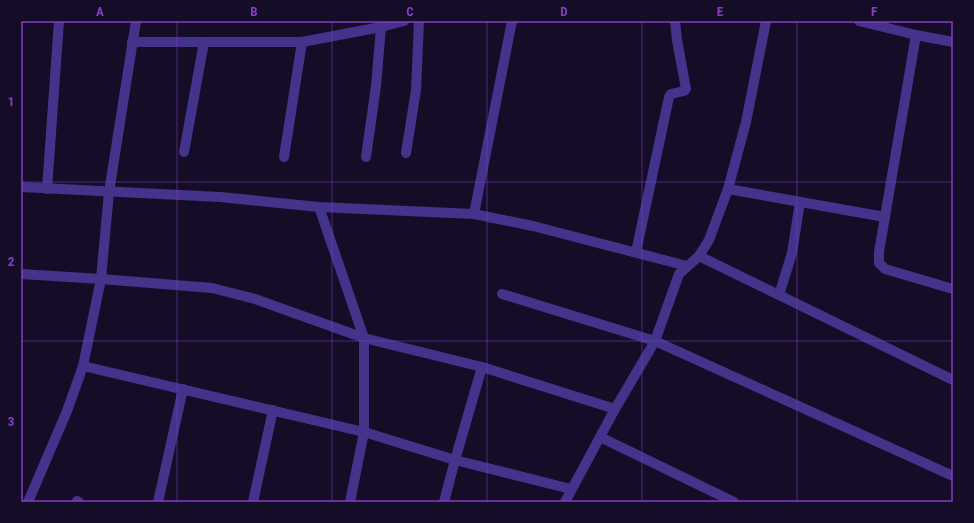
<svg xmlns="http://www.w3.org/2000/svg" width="974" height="523" viewBox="0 0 974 523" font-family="'Roboto Condensed',sans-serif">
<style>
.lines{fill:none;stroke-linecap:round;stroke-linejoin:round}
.street{stroke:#44338b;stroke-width:10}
.grid{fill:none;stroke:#853dc5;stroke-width:1;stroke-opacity:0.55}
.neatline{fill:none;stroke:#853dc5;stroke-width:1.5}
.grid-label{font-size:13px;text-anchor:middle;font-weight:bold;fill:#853dc5}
</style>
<rect width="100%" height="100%" fill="#150d27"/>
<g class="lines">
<g class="street">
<polyline points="859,21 916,35 953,42"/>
<polyline points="916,35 879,252 879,263 885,269 953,289"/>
<polyline points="132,42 302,42 381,27 404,21"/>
<polyline points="184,152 204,42"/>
<polyline points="406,153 416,90 419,21"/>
<polyline points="284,157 302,42"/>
<polyline points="366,157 376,86 381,27"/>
<polyline points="21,187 220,197 319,207 474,214 533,226 687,266"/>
<polyline points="47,189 59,21"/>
<polyline points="728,189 885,217"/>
<polyline points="319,207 364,338 364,432 350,502"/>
<polyline points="474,214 512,21"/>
<polyline points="636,252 669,97 671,94 684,91 686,89 677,40 675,21"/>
<polyline points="699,256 953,380"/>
<polyline points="21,274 101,279 212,288 255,299 364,338 482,367 615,409"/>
<polyline points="502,294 655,341 953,476"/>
<polyline points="779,295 792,253 800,202"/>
<polyline points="83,366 364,432 455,460 571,489"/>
<polyline points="600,437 734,502"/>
<polyline points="77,501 79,502"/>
<polyline points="28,502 67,411 83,366 101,279 109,192 136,21"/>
<polyline points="158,502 183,389"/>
<polyline points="253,502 273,410"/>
<polyline points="444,502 455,460 482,367"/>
<polyline points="565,502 615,409 655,341 679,274 699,256 709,240 728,189 746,122 766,21"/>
</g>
</g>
<path class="grid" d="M177 21V502M332 21V502M487 21V502M642 21V502M797 21V502M21 182H953M21 341H953"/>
<rect width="974" height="523" fill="none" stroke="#150d27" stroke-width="44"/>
<rect x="22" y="22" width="930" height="479" class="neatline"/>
<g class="grid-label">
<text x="100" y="16">A</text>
<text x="254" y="16">B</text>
<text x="410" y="16">C</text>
<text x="564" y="16">D</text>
<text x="720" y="16">E</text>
<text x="874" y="16">F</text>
<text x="11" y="106">1</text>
<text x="11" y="266">2</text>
<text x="11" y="426">3</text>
</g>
</svg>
